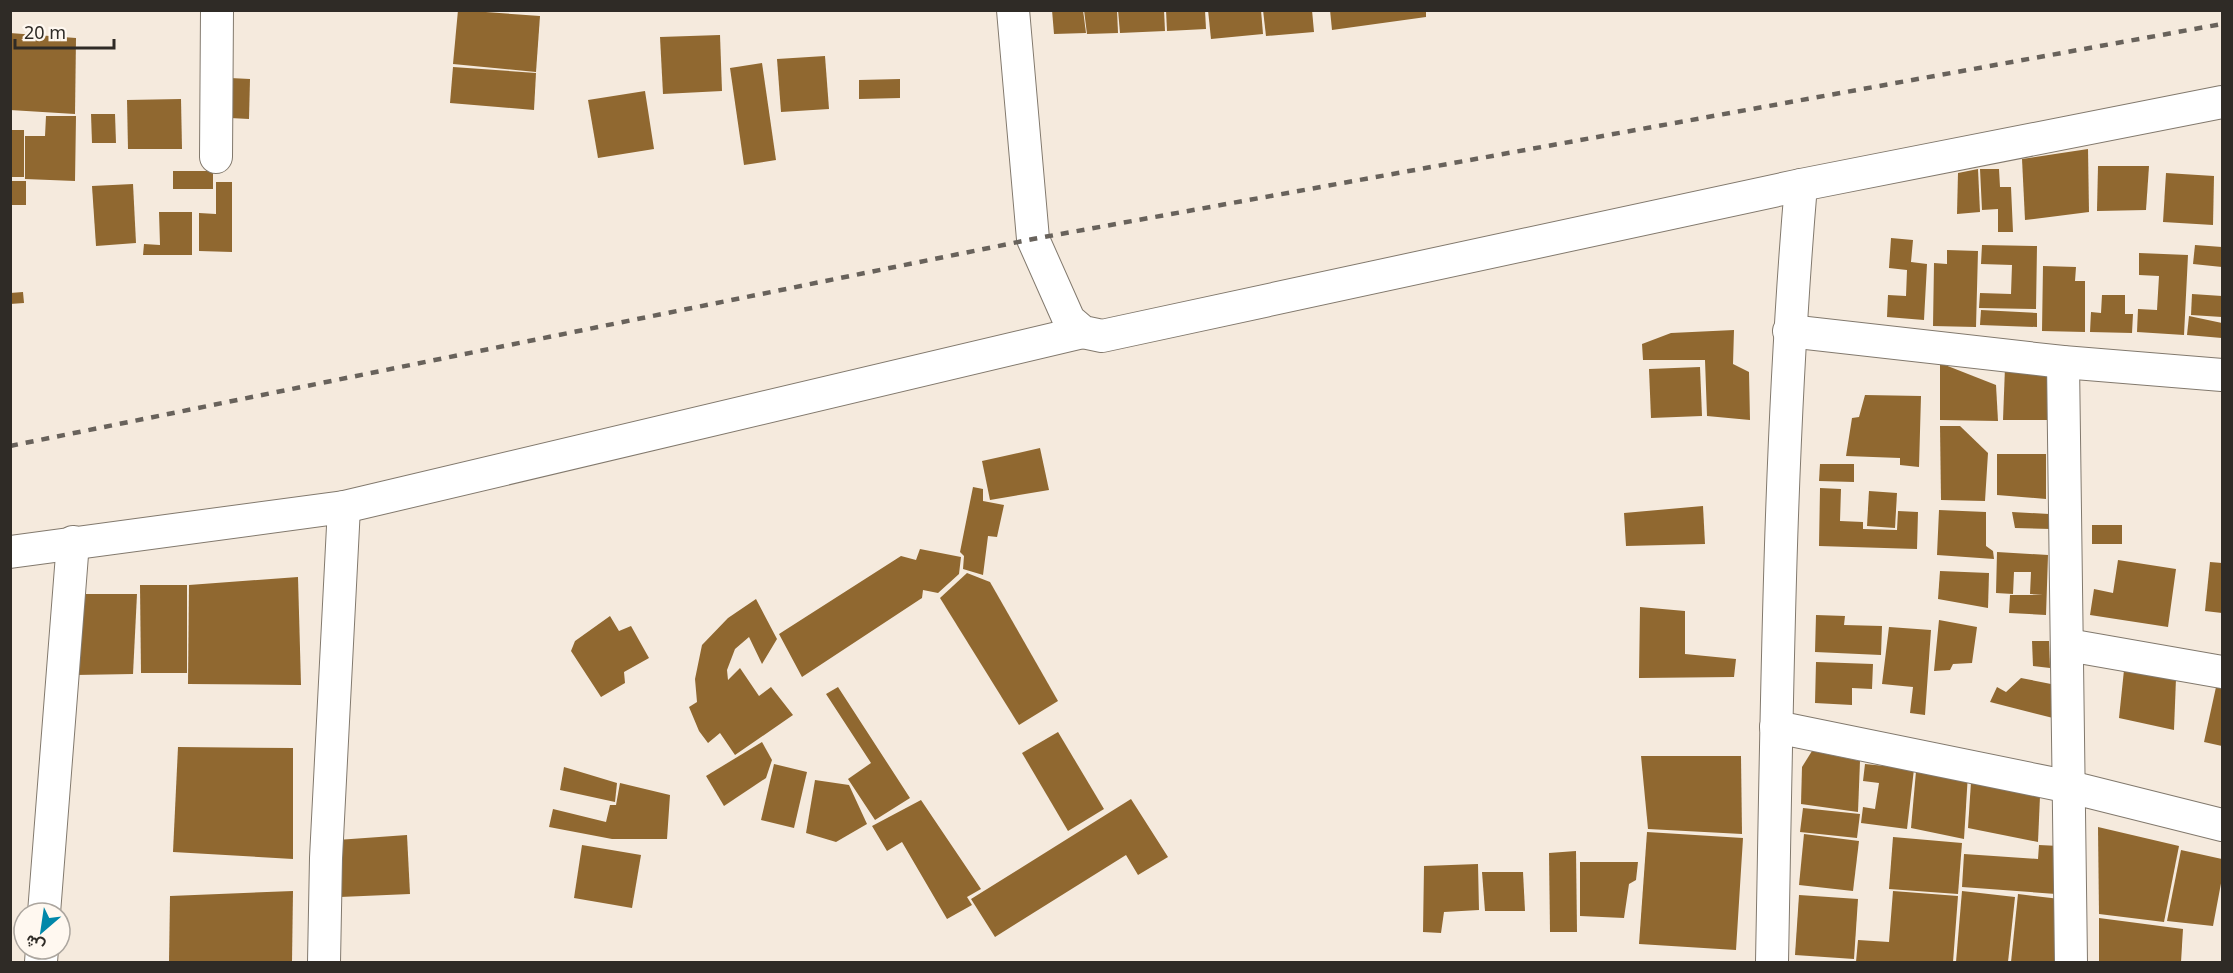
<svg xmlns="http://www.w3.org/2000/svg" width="2233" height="973" viewBox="0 0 2233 973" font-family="'Noto Sans',Vazirmatn,sans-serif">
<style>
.building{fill:#906830}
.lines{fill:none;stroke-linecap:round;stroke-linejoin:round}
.minor-casing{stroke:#82796d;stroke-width:34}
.minor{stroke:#fff;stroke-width:32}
.rail{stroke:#68625b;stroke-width:4.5;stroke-dasharray:8 8;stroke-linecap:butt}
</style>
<rect width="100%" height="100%" fill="#f5eadd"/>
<g class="building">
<polygon points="458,10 540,16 536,72 453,64"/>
<polygon points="1052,10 1083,10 1086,33 1054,34"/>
<polygon points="1084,10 1117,10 1118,33 1087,34"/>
<polygon points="1118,10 1164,10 1165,31 1120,33"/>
<polygon points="1166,10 1205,10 1206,29 1167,31"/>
<polygon points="1208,10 1261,10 1263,34 1211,39"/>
<polygon points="1263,10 1312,10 1314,32 1266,36"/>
<polygon points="1330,10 1426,10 1426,17 1332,30"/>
<polygon points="10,33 76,38 75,114 10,110"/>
<polygon points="720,35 722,91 663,94 660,37"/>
<polygon points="825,56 829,109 781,112 777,59"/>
<polygon points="762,63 776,160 744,165 730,68"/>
<polygon points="453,67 536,73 534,110 450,103"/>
<polygon points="230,78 250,79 249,119 230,118"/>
<polygon points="900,79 900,98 859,99 859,80"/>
<polygon points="645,91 654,149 598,158 588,100"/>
<polygon points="181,99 182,149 128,149 127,100"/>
<polygon points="91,114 115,114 116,143 92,143"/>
<polygon points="46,116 76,116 75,181 25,179 25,136 45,136"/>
<rect x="10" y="130" width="14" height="47"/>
<polygon points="2088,149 2089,212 2025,220 2022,159"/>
<polygon points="2098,166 2149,166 2146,210 2097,211"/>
<polygon points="1978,169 1980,212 1957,214 1958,173"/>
<polygon points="1980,169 1999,169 2000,187 2011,187 2013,232 1998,232 1998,209 1982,210"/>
<rect x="173" y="171" width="40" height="18"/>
<polygon points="2166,173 2214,176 2213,225 2163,222"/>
<rect x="10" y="181" width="16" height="24"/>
<polygon points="216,182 232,182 232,252 199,251 199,213 216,214"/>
<polygon points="133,184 136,243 96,246 92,186"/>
<polygon points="159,212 192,212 192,255 143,255 144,244 160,245"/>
<polygon points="1891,238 1913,240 1911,262 1927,264 1924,320 1887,317 1888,295 1906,296 1907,270 1889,268"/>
<polygon points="1982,245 2037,246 2036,309 1979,308 1980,293 2011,294 2012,265 1981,264"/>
<polygon points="2195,245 2222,247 2222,267 2193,264"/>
<polygon points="1947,250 1978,251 1976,327 1933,326 1934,263 1947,264"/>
<polygon points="2139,253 2188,255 2184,335 2137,332 2138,309 2157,310 2159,276 2139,275"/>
<polygon points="2043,266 2076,267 2075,281 2085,281 2085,332 2042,331"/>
<polygon points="23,292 24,303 10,304 10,293"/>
<polygon points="2192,294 2222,296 2222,317 2191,315"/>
<polygon points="2102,295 2125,295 2125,314 2133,314 2132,333 2090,332 2091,312 2101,313"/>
<polygon points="1981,310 2037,313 2037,327 1980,325"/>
<polygon points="2189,316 2222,323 2222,338 2187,335"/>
<polygon points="1734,330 1733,364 1749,372 1750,420 1707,416 1705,360 1643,360 1642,344 1671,333"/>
<polygon points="1940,363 1996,385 1998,421 1940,420"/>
<polygon points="1700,367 1702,416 1651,418 1649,369"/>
<polygon points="2005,367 2049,370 2050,420 2003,420"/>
<polygon points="1865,395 1921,396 1919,467 1900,465 1900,458 1846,456 1852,418 1859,417"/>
<polygon points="1940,426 1960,426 1988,453 1985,501 1941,500"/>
<polygon points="1040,448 1049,490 990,500 982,461"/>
<polygon points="1997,454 2046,454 2046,499 1997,495"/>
<polygon points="1820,464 1854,464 1854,482 1819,481"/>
<polygon points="973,487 983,489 983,501 1004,505 997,537 988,536 983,575 963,569 964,556 960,552"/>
<polygon points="1820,488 1841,489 1840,521 1863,522 1863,529 1897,530 1898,511 1918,512 1917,549 1819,546"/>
<polygon points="1869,491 1897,493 1895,528 1867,526"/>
<polygon points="1703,506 1705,544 1626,546 1624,513"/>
<polygon points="1939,510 1986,512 1986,546 1993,551 1994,559 1937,555"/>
<polygon points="2012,512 2049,514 2051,529 2015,528"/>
<rect x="2092" y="525" width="30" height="19"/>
<polygon points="920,549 961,557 959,574 938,593 923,590 922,598 802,677 779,634 901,556 916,560"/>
<polygon points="1997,552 2048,555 2046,615 2009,613 2010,595 2043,595 2030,594 2031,572 2014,572 2013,594 1996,593"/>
<polygon points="2118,560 2176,569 2168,627 2090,615 2094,589 2113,593"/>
<polygon points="2210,562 2222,563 2222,613 2205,611"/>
<polygon points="1940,571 1989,573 1988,608 1938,599"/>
<polygon points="967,573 990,582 1058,701 1019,725 940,598"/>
<polygon points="298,577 301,685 188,684 189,585"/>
<polygon points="140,585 187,585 187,673 141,673"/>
<polygon points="74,594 137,594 133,674 75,675"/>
<polygon points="756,599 777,639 762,664 749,637 735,649 727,670 728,680 740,668 759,696 771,687 793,715 735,755 720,733 708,743 699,731 689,707 697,702 695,679 702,645 728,618"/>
<polygon points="1640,607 1685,611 1685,654 1736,659 1734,677 1639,678"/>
<polygon points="1816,615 1845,616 1844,625 1882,626 1881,655 1815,652"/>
<polygon points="610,616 619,631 631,626 649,658 624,672 625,683 601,697 571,651 575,641"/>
<polygon points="1939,620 1977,627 1972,663 1953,664 1950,670 1934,671"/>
<polygon points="1889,627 1931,630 1925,715 1910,713 1913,687 1882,684"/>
<polygon points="2032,641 2049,641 2050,668 2033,666"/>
<polygon points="1816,662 1873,664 1872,689 1852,688 1852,705 1815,703"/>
<polygon points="2124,670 2176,678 2174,730 2119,718"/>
<polygon points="2021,678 2051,684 2053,718 1990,702 1997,687 2006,692"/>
<polygon points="838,687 910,798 875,820 848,779 871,763 826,694"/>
<polygon points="2216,687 2222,688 2222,746 2204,742"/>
<polygon points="1058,732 1104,809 1068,831 1022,753"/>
<polygon points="762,742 772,760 766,778 724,806 706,776"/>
<polygon points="178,747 293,748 293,859 173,852"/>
<polygon points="1812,751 1860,761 1858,812 1801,804 1802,767"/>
<polygon points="1641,756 1741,756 1742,834 1648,829"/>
<polygon points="1917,760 1968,774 1964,839 1911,828"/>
<polygon points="774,764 807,772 794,828 761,820"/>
<polygon points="1865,764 1914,769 1907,829 1861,823 1863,807 1875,809 1879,783 1863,781"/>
<polygon points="564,767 617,783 615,802 560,790"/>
<polygon points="815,780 849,785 867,824 836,842 806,833"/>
<polygon points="1971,782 2040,796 2038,842 1968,828"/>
<polygon points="620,783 670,795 667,839 612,839 549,827 553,809 606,822 610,805 616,805"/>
<polygon points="1131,799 1168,857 1138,875 1126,855 995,937 971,899"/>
<polygon points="921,800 981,889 967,897 972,905 947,919 902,842 887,851 872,826"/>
<polygon points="1803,808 1860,814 1857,838 1800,832"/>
<polygon points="2098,827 2179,846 2164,922 2099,914"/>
<polygon points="1647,832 1743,838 1736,950 1639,944"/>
<polygon points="1804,834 1859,841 1853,891 1799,885"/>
<polygon points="407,835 410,894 340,897 337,840"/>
<polygon points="1893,837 1962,843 1958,894 1889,889"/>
<polygon points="582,845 641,855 632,908 574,898"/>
<polygon points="2039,845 2059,846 2056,894 1962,887 1964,854 2038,859"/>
<polygon points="2181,850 2222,859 2222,878 2213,926 2167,921"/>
<polygon points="1576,851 1577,932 1550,932 1549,853"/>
<polygon points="1580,862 1638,862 1636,880 1629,884 1624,918 1580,916"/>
<polygon points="1478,864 1479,910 1444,912 1441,933 1423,932 1424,866"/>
<polygon points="1482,872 1523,872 1525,911 1485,911"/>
<polygon points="293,891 292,962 169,962 170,896"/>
<polygon points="1893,891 1958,896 1953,962 1856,962 1858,940 1889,942"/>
<polygon points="1962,891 2015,897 2008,962 1956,962"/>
<polygon points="2018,894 2060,899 2059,962 2011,962"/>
<polygon points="1799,895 1858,899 1854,959 1795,955"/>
<polygon points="2099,918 2183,929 2181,962 2099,962"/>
</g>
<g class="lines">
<defs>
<g id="minor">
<polyline points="1013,10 1033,239 1069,320 1083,332 1102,336 1801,185 2222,102"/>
<polyline points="216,157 217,10"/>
<polyline points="1789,331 2063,362 2222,375"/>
<polyline points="2063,362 2071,962"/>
<polyline points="10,552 344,507 1083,332"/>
<polyline points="2068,645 2222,672"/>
<polyline points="1776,727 2070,787 2222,825"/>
<polyline points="44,913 73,542"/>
<polyline points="41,962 42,949"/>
<polyline points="324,962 326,858 344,507"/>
<path d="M1772 962C1777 703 1779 443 1801 185"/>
</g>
</defs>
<use href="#minor" class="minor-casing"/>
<use href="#minor" class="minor"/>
<polyline class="rail" points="10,446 1033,239 2222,24"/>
</g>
<rect width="2233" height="973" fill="none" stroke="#2f2b26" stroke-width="24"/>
<g transform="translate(42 931) rotate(209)"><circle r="28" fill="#fff8f0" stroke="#aca69f" stroke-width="1.5"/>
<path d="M0-4.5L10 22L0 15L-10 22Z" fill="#0187a9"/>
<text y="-9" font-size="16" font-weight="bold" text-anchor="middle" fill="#2f2b26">ش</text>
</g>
<path d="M15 39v9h99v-9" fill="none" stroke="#2f2b26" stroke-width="3"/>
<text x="24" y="39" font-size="18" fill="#2f2b26" stroke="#fff8f0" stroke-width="4.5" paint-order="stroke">20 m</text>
</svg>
